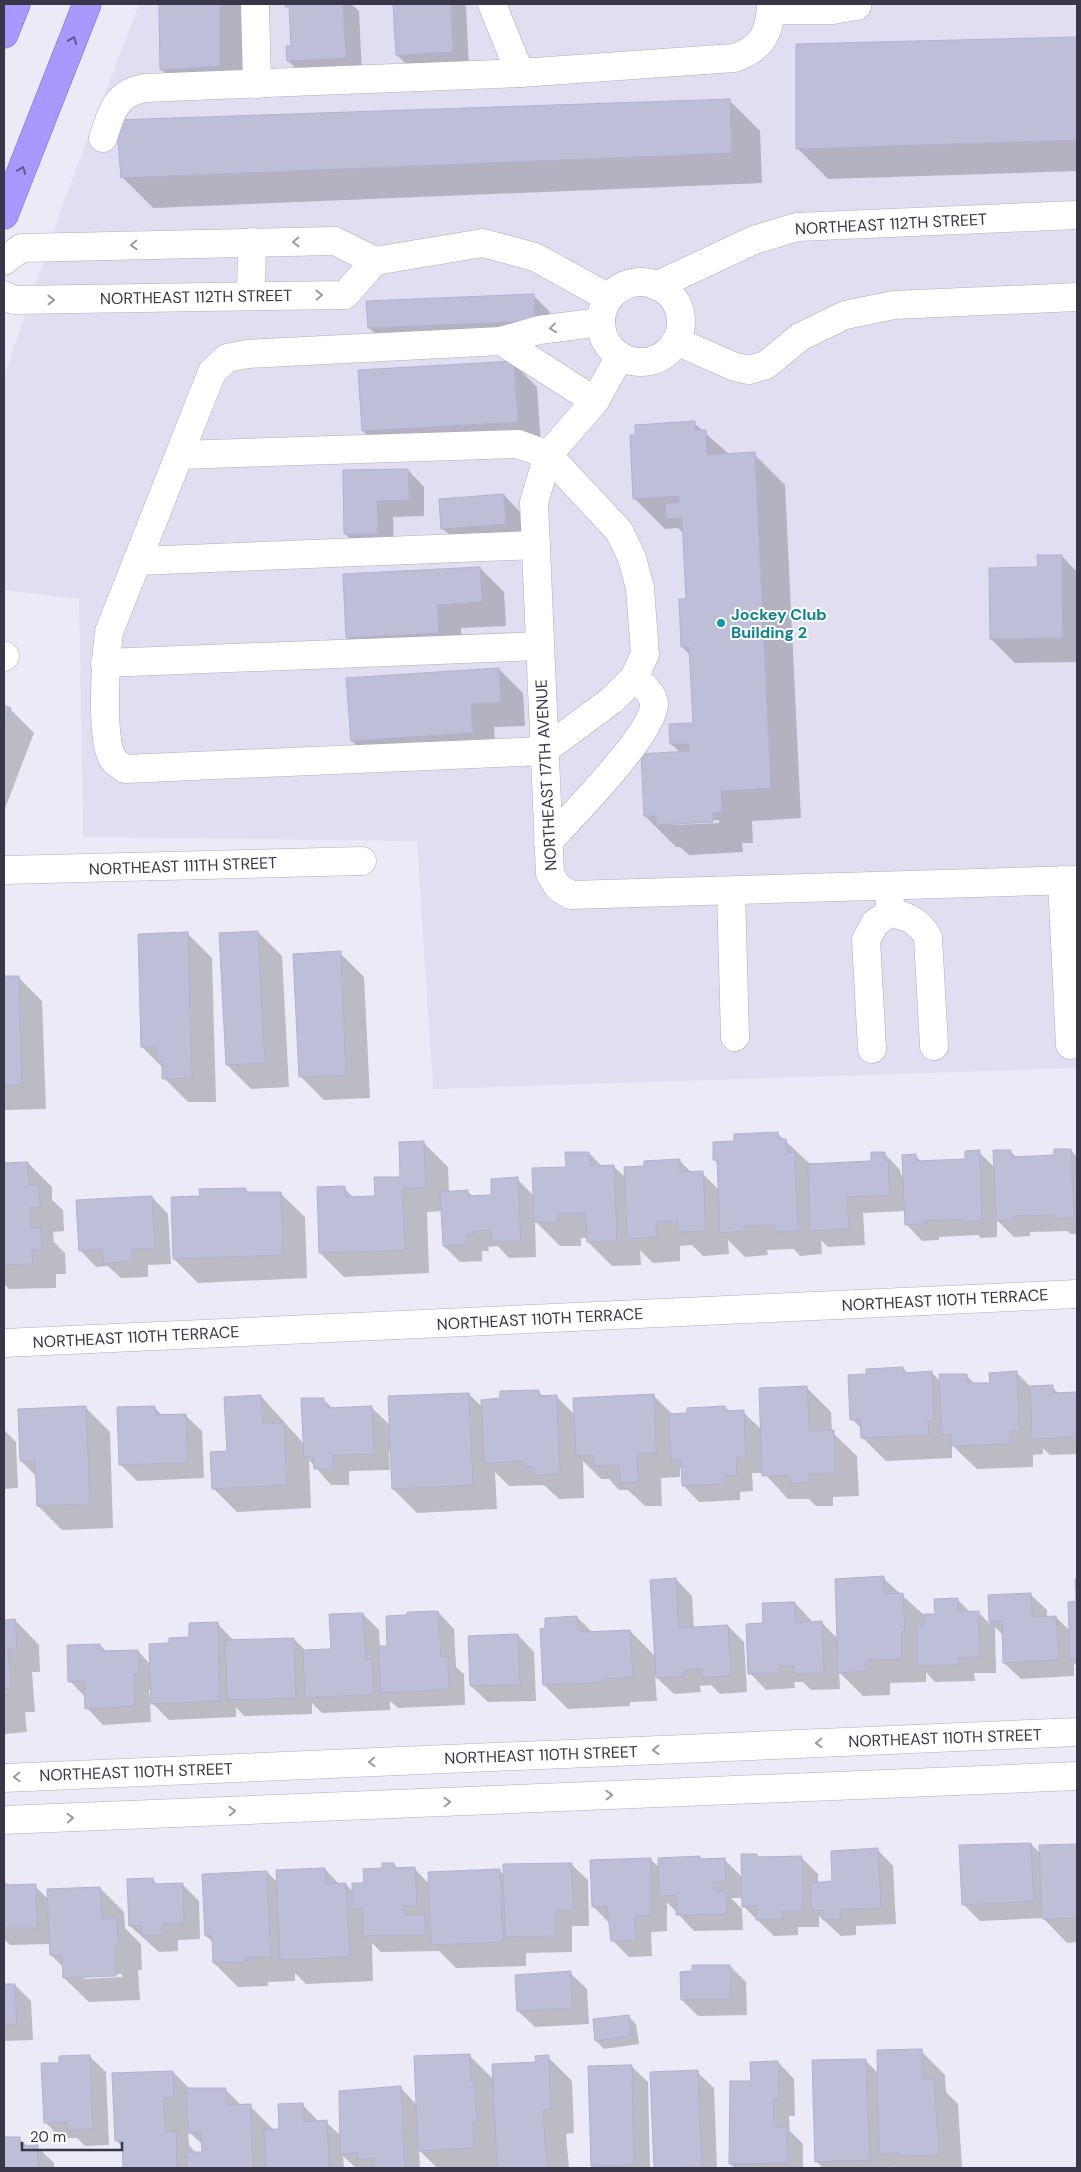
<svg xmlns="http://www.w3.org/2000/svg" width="1081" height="2172" viewBox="0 0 1081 2172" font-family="'DM Sans',sans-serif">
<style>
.residential{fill:#e1def1}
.shadow{fill:#0003;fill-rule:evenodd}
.building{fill:#bfbed8;stroke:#b2b1d3}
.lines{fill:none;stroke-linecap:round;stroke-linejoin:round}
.minor-casing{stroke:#aeabc2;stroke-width:29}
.major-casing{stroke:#7562eb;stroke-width:29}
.minor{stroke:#fff;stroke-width:28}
.major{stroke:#a999ff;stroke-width:28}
.oneway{stroke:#605989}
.oneway2{stroke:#9c9ba4}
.culture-dot{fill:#0f9aa8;stroke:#fff;stroke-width:2}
.labels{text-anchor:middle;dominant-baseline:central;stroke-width:4;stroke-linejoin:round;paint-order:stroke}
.street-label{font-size:16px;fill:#38374a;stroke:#fff}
.culture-label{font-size:16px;font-weight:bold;fill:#0d838f;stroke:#fff;text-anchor:start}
</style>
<rect width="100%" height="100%" fill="#ebeaf6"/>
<polygon class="residential" points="139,4 1077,4 1077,1068 433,1089 417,841 83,837 79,599 4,590 4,377 63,204"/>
<g class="shadow">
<polygon points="160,4 243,4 243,89 185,93 161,69"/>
<polygon points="286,4 351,4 359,11 362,74 305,77 288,61 293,47 291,10"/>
<polygon points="394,4 464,4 466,6 469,68 413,71 397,55"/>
<polygon points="1077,38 1077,171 828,179 797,148 797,45"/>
<polygon points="729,100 760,131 762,183 153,208 122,177"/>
<polygon points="533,295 550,312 551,337 386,344 369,328"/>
<polygon points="513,363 537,387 541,446 387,455 363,431"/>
<path d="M694 423 730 455 754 454 785 485 801 818 752 821 753 843H742L743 852 689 855 680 847H676L645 816 681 753 671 744 694 724 690 655 682 647 687 600 684 534 678 528 665 529 634 498ZM719 820V823L673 825V823Z"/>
<polygon points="408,470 424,487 424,516 393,517 394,549 362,550 345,534 345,471"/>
<polygon points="504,495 520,512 522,540 459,544 442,528"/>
<polygon points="1062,556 1077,572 1077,662 1015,663 991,639"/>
<polygon points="480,568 504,592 506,626 461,628 462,657 372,662 347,637"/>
<polygon points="499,669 523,693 525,726 494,727 496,757 376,765 352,741"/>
<polygon points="4,706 10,709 34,733 4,811"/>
<polygon points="258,932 282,956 289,1087 251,1089 227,1065"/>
<polygon points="188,934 212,958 216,1102 188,1102 164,1078 163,1068 142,1047"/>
<polygon points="340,953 364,977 370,1098 324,1100 300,1076"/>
<polygon points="18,977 42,1001 46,1109 4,1110 4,978"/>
<polygon points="777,1133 810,1164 872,1163 884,1153 900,1170 901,1175 904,1178 915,1155 922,1162 966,1160 979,1152 995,1168 1010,1151 1017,1158 1055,1156 1071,1150 1077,1157 1077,1234 1071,1234 1067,1231 1030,1232 1030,1236 1014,1237 997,1220 997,1237 981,1238 978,1235 939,1237 939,1240 922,1241 906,1224 905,1211 863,1213 865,1245 828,1247 821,1240 822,1254 800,1256 794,1249 767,1250 768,1255 745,1257 728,1240 729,1254 703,1256 692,1245 680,1246 680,1261 653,1263 640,1250 641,1265 612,1266 588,1242 588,1238 581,1238 581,1246 560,1246 535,1221 536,1257 509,1258 498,1246 488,1247 489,1251 482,1251 482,1261 460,1262 444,1246 442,1211 427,1212 429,1273 344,1277 320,1253 344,1188 354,1198 376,1197 401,1178 424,1143 448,1167 449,1193 468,1192 473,1197 492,1196 517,1179 534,1196 589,1153 602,1166 613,1166 626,1178 645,1168 679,1160 692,1173 702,1173 719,1190 718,1163 714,1160 735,1143"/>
<polygon points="28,1163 52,1187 52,1200 63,1210 64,1231 53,1232 54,1242 65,1253 66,1274 56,1274 56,1288 9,1289 4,1284 4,1164"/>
<polygon points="245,1189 250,1194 280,1193 305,1217 307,1278 198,1283 174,1259 201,1197"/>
<polygon points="152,1197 168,1214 171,1264 148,1265 148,1277 121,1278 108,1266 96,1267 80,1250"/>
<polygon points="903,1368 908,1373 931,1372 940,1381 966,1375 975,1384 991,1384 1017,1373 1032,1388 1052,1387 1059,1394 1077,1393 1077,1454 1050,1455 1043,1448 1043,1454 1033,1455 1033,1467 977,1469 952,1445 952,1458 886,1461 862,1437 862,1429 852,1419 868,1375"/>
<polygon points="807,1388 831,1412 832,1432 857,1456 859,1496 833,1497 833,1506 816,1506 809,1499 788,1499 764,1473 752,1473 753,1491 740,1492 740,1500 699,1502 683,1485 682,1470 680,1467 680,1477 661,1478 662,1506 645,1506 628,1490 619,1490 609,1479 601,1479 583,1461 584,1498 559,1499 544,1485 509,1486 495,1472 497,1509 417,1513 393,1489 392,1451 389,1451 390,1470 349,1471 349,1485 331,1485 309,1460 311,1508 237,1512 213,1488 228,1453 261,1396 304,1444 323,1399 333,1409 372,1408 391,1426 469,1394 483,1408 539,1392 544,1397 557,1397 575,1415 653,1395 673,1415 688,1414 725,1407 730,1412 743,1412 762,1430"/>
<polygon points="154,1407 163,1416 185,1415 202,1431 204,1478 137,1481 120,1464"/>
<polygon points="86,1408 110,1432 113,1528 62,1530 38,1506 37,1477 21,1461"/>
<polygon points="4,1430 16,1442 18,1488 4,1489"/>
<polygon points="883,1578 924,1615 936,1615 957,1599 971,1613 979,1613 990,1624 989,1596 1030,1594 1047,1610 1047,1618 1056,1617 1070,1631 1077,1603 1077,1580 1077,1666 1074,1663 1074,1676 1021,1679 1004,1663 1003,1635 995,1627 996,1673 974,1673 975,1681 935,1682 926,1672 926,1682 890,1683 890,1695 863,1696 839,1672 840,1689 811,1690 803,1682 794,1682 795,1688 766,1690 750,1673 764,1624 795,1603 811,1620 811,1623 822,1623 838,1639"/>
<polygon points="676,1579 692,1596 694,1628 728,1626 744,1642 747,1692 720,1694 711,1685 700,1686 701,1692 674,1694 655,1676 657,1701 630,1702 630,1706 568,1709 544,1685 577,1617 591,1631 630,1631 656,1657"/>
<path d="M438 1612 454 1629 456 1667 464 1674 465 1705 398 1708 390 1701V1710L322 1713 312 1703V1714L244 1716 236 1707V1717L169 1720 150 1701 151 1722 103 1725 87 1708 86 1698 70 1681 100 1645 107 1652 138 1651 151 1665 171 1644 191 1638 217 1623 234 1641 294 1639 306 1651 332 1650 363 1614 379 1630 380 1648 388 1647ZM149 1690H152V1699H150Z"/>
<polygon points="15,1620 39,1645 40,1672 32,1672 35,1712 25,1712 27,1732 4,1734 4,1621"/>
<polygon points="518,1635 534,1652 536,1701 488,1702 471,1686"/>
<polygon points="1031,1844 1040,1853 1040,1847 1077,1845 1077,1942 1067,1943 1043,1918 980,1921 963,1904"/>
<polygon points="877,1849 893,1866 896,1924 856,1926 856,1935 841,1936 819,1916 819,1927 798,1927 798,1935 774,1936 743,1906 743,1898 731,1898 742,1909 743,1930 694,1931 667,1902 667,1931 651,1932 652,1956 629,1957 612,1940 610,1924 593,1906 650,1859 660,1868 724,1859 743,1878 757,1855 760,1858 802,1858 818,1874 818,1883 834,1883"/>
<polygon points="394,1864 398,1869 414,1868 429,1884 499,1870 504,1875 571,1864 588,1880 589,1926 572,1926 572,1952 526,1953 526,1966 456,1968 439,1951 381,1952 372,1943 373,1981 306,1984 295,1973 295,1981 268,1982 268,1986 238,1987 214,1963 214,1943 206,1936 267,1872 278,1883 325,1869 340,1885 346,1884 353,1892"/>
<polygon points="152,1879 158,1885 182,1884 199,1901 200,1939 178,1940 178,1951 159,1952 130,1926 128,1880"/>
<path d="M4 1881 9 1886H35L48 1899 100 1888 124 1912 125 1928 141 1944 142 1970H138L140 2000 89 2002 64 1978V1968L51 1955 50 1944 10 1945 4 1939ZM122 1974V1977L84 1979 82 1976Z"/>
<polygon points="730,1966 746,1982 747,2015 698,2016 682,2000"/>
<polygon points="570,1973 587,1989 589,2024 535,2027 518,2011 516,1976"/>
<polygon points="4,1985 15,1985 31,2001 33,2040 4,2041"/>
<polygon points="628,2016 636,2024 639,2044 604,2049 596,2041 594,2020"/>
<polygon points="921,2051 945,2075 946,2092 958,2104 962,2168 895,2168 893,2165 893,2168 823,2168 816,2161 866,2061 878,2073"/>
<path d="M469 2055 494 2080 548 2057 572 2081 574 2133 566 2134 569 2168H437L419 2150 420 2168H356L343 2156 344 2168H124L123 2148 116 2140 173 2072 190 2089H225L242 2106H250L274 2130H280L302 2104 318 2121 326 2122 341 2136 401 2088 417 2105ZM188 2131 203 2145V2153H196L189 2145Z"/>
<polygon points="89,2056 106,2072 109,2145 85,2146 77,2138 61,2138 45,2122 61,2064"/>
<polygon points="778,2062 794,2079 795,2116 789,2116 790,2131 803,2144 803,2168 735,2168 730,2164 729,2121 732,2121"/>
<polygon points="631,2066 648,2082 650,2168 595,2168 592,2165"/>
<polygon points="697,2072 714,2088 717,2168 656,2168 651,2073"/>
<polygon points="4,2138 19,2138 28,2147 37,2147 54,2163 54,2168 4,2168"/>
</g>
<g class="building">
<polygon points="159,4 220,4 220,66 160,70"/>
<polygon points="285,4 343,4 346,58 287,61 286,46 291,46 289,7 285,7"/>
<polygon points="393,4 451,4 453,52 396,55"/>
<polygon points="1077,37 1077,140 796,149 796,44"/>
<polygon points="730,99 732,153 121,178 116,120"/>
<polygon points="534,294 535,321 368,328 366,301"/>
<polygon points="514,361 518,422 362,431 358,370"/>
<polygon points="695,421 695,430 706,430 707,455 755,452 771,788 721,791 722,812 712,813 713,822 656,825 656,816 644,816 641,754 689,751 689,744 670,744 669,724 693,723 689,647 681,647 679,599 686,599 682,518 666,519 665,504 679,502 679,496 633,499 630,435 635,435 635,425"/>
<polygon points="408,469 409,500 377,501 378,534 344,534 343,470"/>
<polygon points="504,494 506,524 441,529 439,499"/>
<polygon points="1037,555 1062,555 1063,638 990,639 989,568 1038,567"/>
<polygon points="480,567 482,602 437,605 439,633 346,638 343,574"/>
<polygon points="499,668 501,702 471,704 473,733 351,741 346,678"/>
<polygon points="4,705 11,708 4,726"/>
<polygon points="258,931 265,1063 226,1065 219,933"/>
<polygon points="188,932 192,1078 162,1079 162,1061 157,1061 156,1047 141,1047 138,934"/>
<polygon points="341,951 346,1075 299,1077 293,954"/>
<polygon points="4,976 19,976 22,1085 4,1086"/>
<polygon points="778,1132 778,1139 786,1139 787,1153 795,1152 798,1231 775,1232 775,1225 744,1226 744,1231 720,1233 717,1160 713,1160 713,1142 734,1141 734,1134"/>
<polygon points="424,1141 426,1187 403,1189 405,1250 319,1253 317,1187 345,1186 345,1197 375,1196 374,1177 400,1177 399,1142"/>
<polygon points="1054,1149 1071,1149 1074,1217 1053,1219 1053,1215 1014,1216 1014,1220 996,1221 993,1150 1011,1150 1011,1157 1054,1155"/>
<polygon points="980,1150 982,1221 964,1222 963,1219 923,1221 923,1224 905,1225 902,1155 916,1154 916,1161 965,1159 965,1151"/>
<polygon points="565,1152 589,1152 590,1166 614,1165 617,1241 587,1242 585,1213 557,1214 558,1222 534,1222 532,1168 566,1167"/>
<polygon points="871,1152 885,1152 885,1161 888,1161 890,1195 847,1197 849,1229 810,1231 808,1164 871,1161"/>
<polygon points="680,1159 680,1172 703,1171 706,1231 678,1232 677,1221 656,1222 657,1237 627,1239 624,1167 644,1166 644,1161"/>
<polygon points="28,1162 29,1185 39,1185 40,1207 30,1208 31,1228 41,1227 42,1250 32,1250 33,1264 4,1265 4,1163"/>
<polygon points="518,1177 521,1241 492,1242 491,1230 472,1231 473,1235 466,1235 466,1245 443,1246 440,1192 468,1190 468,1196 491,1195 491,1179"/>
<polygon points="246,1188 246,1192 281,1192 283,1255 173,1259 171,1197 200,1196 199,1189"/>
<polygon points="152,1196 155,1248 132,1249 133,1261 103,1263 102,1249 79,1251 76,1200"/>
<polygon points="903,1367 903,1373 932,1371 934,1420 928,1421 929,1435 861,1438 860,1419 850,1420 848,1375 866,1374 866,1369"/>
<polygon points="1017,1371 1019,1430 1010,1431 1010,1444 952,1446 951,1435 941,1435 939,1374 967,1374 967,1383 990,1383 989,1373"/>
<polygon points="1053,1385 1053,1393 1077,1392 1077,1437 1032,1439 1030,1386"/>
<polygon points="807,1386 809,1431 834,1430 835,1473 809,1474 810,1482 791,1483 790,1475 762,1476 759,1388"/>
<polygon points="539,1390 539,1396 557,1395 560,1474 533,1475 533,1467 524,1467 524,1461 484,1463 481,1400 500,1398 500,1391"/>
<polygon points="469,1393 473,1485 392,1489 388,1396"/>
<polygon points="654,1394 656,1453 637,1454 639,1482 620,1483 619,1465 594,1466 593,1455 576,1456 573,1398"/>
<polygon points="261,1395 263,1424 284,1423 287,1485 212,1489 210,1452 227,1451 224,1397"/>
<polygon points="301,1398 324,1398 324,1404 328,1404 328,1408 372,1406 374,1454 333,1455 333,1469 314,1469 313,1457 304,1457"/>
<polygon points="86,1406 90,1504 37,1506 35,1461 20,1461 18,1409"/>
<polygon points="155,1406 155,1415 186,1414 188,1463 119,1465 117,1407"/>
<polygon points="725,1406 726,1411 744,1410 746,1457 736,1458 737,1475 724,1476 724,1484 682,1486 681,1460 671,1460 669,1414 687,1413 687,1408"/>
<polygon points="884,1576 884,1594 903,1593 905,1631 902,1631 902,1659 866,1660 866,1671 838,1673 835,1579"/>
<polygon points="676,1578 679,1628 728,1625 731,1676 702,1678 702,1669 685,1670 685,1676 656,1678 650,1580"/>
<polygon points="1075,1579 1077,1579 1077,1660 1070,1660 1068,1602 1076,1601"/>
<polygon points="1031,1593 1032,1617 1056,1616 1059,1660 1003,1663 1002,1621 989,1622 988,1595"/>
<polygon points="958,1598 958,1612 979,1611 980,1657 958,1658 959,1665 918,1666 917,1626 924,1626 924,1614 935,1614 934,1599"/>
<polygon points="795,1602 796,1623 822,1621 824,1673 794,1674 794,1666 779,1666 779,1673 748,1674 746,1624 763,1623 762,1603"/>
<polygon points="438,1611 441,1657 448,1656 449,1689 380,1693 379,1646 387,1646 386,1616 407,1615 407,1612"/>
<polygon points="363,1613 366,1660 372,1659 374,1694 305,1698 303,1650 331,1649 329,1614"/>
<polygon points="577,1616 578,1630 585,1632 630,1630 633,1677 606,1679 606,1682 543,1685 540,1629 545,1628 545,1618"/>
<polygon points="15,1619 17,1648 8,1649 11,1688 4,1689 4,1620"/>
<polygon points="218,1622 220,1701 151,1704 149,1644 169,1643 169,1638 189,1637 189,1623"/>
<polygon points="518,1634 520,1685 470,1686 468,1636"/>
<polygon points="294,1638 296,1698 227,1700 225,1640"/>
<polygon points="100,1644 101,1651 138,1650 139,1674 134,1674 135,1706 85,1709 84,1681 68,1682 67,1645"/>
<polygon points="1031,1843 1034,1901 962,1905 959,1845"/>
<polygon points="1077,1844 1077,1918 1042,1919 1039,1845"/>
<polygon points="878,1848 881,1908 840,1910 840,1919 823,1920 823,1910 812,1911 810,1883 832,1881 831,1851"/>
<polygon points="741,1854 757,1854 757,1857 802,1856 803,1911 783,1911 783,1919 756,1920 756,1906 742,1907"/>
<polygon points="700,1856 700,1859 725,1858 726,1882 713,1882 714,1891 726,1891 727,1914 676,1915 676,1895 659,1896 658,1858"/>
<polygon points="651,1858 651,1915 635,1916 636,1940 611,1941 607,1906 592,1907 590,1860"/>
<polygon points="382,1863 394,1863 394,1868 415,1867 417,1906 404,1906 404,1915 425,1915 425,1935 363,1936 363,1908 352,1909 352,1883 364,1883 363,1869 382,1868"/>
<polygon points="572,1863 573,1910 556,1910 556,1936 505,1937 503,1864"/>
<polygon points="325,1868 326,1884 346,1883 350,1957 280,1960 276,1870"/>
<polygon points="500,1869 503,1942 431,1945 428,1872"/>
<polygon points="267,1871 271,1957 244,1958 245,1962 213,1963 212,1936 205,1936 202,1874"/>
<polygon points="153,1878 153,1884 183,1883 184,1923 162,1924 162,1935 142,1936 141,1925 129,1926 127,1879"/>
<polygon points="36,1884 37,1928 4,1928 4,1885"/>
<polygon points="100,1887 102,1919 117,1918 119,1946 115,1946 116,1976 63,1978 62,1955 50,1955 47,1889"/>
<polygon points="692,1965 730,1965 731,1999 681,2000 680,1972 692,1971"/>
<polygon points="571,1971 573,2008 517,2011 515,1975"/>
<polygon points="4,1984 15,1984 17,2024 4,2025"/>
<polygon points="629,2015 631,2036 595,2041 593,2019"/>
<polygon points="922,2049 922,2079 934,2079 939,2155 899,2156 899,2153 879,2154 877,2050"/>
<polygon points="470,2054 471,2081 475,2081 477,2122 473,2122 474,2148 418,2151 414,2056"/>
<polygon points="90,2055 93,2129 68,2130 67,2122 44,2123 41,2063 59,2063 59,2056"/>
<polygon points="549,2055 551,2109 543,2110 547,2168 497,2168 492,2064 536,2062 535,2056"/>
<polygon points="866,2059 870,2160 815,2162 812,2060"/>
<polygon points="778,2061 779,2100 774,2100 774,2127 787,2127 788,2163 729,2164 730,2081 751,2081 750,2062"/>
<polygon points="632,2065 634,2165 591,2166 588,2066"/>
<polygon points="698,2070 702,2167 654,2168 650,2072"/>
<polygon points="173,2071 174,2097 164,2098 165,2132 176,2131 177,2168 123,2168 122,2140 115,2141 112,2073"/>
<polygon points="401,2086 405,2168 374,2168 374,2158 357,2159 357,2153 340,2154 339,2091"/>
<polygon points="186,2088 226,2088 226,2105 251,2104 253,2168 187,2168 186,2152 202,2152 201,2132 188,2133"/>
<polygon points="303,2103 304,2122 327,2120 329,2168 266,2168 264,2130 279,2129 278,2104"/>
<polygon points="4,2137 20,2137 20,2146 38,2145 38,2168 4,2168"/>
</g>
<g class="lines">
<defs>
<g id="minor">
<polyline points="255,4 257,84"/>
<polyline points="492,4 520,73"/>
<polyline points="771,10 833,10 857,6"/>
<path d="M103 138C111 113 115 94 144 88L520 73 734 58C762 49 770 33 771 4"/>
<polyline points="4,261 21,248 335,241 375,261 483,243 535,257 609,298"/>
<circle cx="641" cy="322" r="40"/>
<polyline points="656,286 754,240 797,227 1077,215"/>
<polyline points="4,295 13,300 345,295 375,261"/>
<polyline points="251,296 252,242"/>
<polyline points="676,341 735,367 749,370 766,365 800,337 845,315 894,305 1077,297"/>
<polyline points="620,356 595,401 548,455 534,502 550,874 558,887 571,895 1077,880"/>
<polyline points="595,401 501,341 539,330 601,322"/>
<path d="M179 455 518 444 548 455 619 531 632 558 640 588 645 654 634 678 612 700 543 751 125 769C121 766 115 763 113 759 100 741 106 656 109 632L212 372 227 358 247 354 501 341"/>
<polyline points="137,561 536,545"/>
<polyline points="4,657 5,656"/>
<polyline points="105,663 539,646"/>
<path d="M548 842C570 818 655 732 654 704 653 692 643 686 634 678"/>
<polyline points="4,870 362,861"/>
<polyline points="1062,880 1070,1045"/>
<polyline points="731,891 735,1037"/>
<path d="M891 912C908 917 919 921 928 937L934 1046"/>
<polyline points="872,1049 866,940 875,923 891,912 888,886"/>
<polyline points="4,1343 1077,1294"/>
<polyline points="4,1778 1077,1732"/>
<polyline points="4,1820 1077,1776"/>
</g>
<g id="major">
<polyline points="4,34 16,4"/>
<polyline points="4,215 87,4"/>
</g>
</defs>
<use href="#minor" class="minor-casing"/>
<use href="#major" class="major-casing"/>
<use href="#minor" class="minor"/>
<use href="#major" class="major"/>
</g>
<defs><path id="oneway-chevron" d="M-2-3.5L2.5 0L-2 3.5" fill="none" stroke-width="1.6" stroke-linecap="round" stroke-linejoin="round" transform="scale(1.25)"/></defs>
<g class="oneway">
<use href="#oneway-chevron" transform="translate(73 40) rotate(-68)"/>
<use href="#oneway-chevron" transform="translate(22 170) rotate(-69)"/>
</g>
<g class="oneway2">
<use href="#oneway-chevron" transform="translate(296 242) rotate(179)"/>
<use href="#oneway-chevron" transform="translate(134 245) rotate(178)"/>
<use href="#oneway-chevron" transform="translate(319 295) rotate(-1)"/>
<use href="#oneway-chevron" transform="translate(51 300) rotate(-1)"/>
<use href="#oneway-chevron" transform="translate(553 328) rotate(173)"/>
<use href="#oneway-chevron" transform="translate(819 1743) rotate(178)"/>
<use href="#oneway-chevron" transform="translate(656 1750) rotate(178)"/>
<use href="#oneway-chevron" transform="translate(372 1762) rotate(178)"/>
<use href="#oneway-chevron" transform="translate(17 1777) rotate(178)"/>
<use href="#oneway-chevron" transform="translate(609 1795) rotate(-2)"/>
<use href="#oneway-chevron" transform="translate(447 1802) rotate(-2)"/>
<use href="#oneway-chevron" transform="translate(232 1811) rotate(-2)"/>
<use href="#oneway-chevron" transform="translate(70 1818) rotate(-2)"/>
</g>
<circle class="culture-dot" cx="721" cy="623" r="5"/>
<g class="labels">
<g class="street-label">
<text transform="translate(891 224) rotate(-3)">NORTHEAST 112TH STREET</text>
<text transform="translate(196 297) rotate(-1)">NORTHEAST 112TH STREET</text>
<text transform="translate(546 775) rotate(-93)">NORTHEAST 17TH AVENUE</text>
<text transform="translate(183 866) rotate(-2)">NORTHEAST 111TH STREET</text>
<text transform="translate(945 1300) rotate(-3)">NORTHEAST 110TH TERRACE</text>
<text transform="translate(540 1319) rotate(-3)">NORTHEAST 110TH TERRACE</text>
<text transform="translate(136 1337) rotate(-3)">NORTHEAST 110TH TERRACE</text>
<text transform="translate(945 1738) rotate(-2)">NORTHEAST 110TH STREET</text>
<text transform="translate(541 1755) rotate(-2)">NORTHEAST 110TH STREET</text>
<text transform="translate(136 1772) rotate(-2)">NORTHEAST 110TH STREET</text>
</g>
<g class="culture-label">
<text x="731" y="614">Jockey Club<tspan x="731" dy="18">Building 2</tspan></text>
</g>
</g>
<rect width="1081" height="2172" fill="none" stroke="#38374a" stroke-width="10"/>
<path d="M22 2142v8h100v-8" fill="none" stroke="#38374a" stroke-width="2.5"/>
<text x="30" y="2142" font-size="15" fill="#38374a" stroke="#ffffff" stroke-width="4" paint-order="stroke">20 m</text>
</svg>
